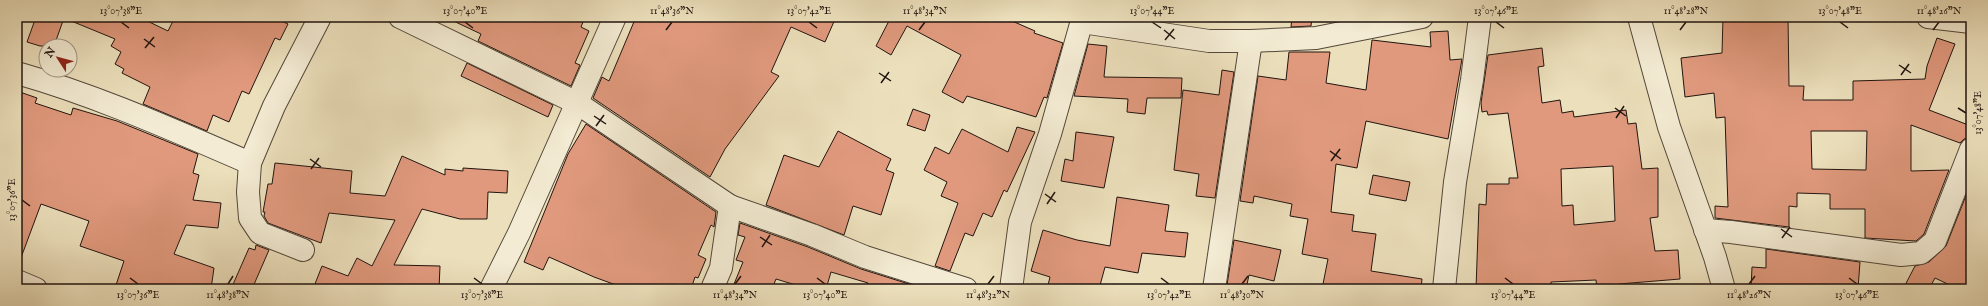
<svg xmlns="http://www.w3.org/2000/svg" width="1988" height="306" viewBox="0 0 1988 306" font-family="'IM FELL English',serif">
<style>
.building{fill:#e0997d;stroke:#21140f;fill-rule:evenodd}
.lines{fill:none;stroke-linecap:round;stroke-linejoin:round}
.minor-casing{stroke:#54473a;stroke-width:24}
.minor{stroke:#f3ebd3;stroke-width:22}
.ticks{fill:none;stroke:#21140f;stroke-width:1.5}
.neatline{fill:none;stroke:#21140f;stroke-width:1.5}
.ticks-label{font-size:10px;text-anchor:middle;fill:#21140f}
</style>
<rect width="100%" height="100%" fill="#ece0bc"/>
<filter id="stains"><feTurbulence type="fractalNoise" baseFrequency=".005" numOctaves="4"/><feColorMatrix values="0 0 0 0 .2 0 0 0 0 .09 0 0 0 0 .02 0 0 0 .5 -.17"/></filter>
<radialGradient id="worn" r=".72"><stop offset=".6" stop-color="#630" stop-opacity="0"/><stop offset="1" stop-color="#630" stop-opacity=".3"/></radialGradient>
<g class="building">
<polygon points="36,17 139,17 168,31 175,17 273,17 288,24 280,40 275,38 249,94 242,91 229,122 213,115 207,131 143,104 150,87 122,73 124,69 115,64 121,52 111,46 115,39 64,18 54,46 40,46 27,42"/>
<polygon points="445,17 585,17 581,27 589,31 575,63 580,65 571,86 478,41 481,34"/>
<polygon points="636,17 836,17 825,42 791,27 771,72 779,76 725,149 710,177 593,98 602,77 609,81"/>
<polygon points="891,17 1003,17 1035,31 1034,33 1063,43 1047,98 1044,97 1036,117 967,96 963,103 942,92 961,55 907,26 891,55 876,46"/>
<polygon points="1292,17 1312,17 1311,26 1291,27"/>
<path d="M1723 17H1788L1789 86H1804L1803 100H1853V81L1925 79 1927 66 1937 38 1955 44 1929 110 1971 126V137L1964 139 1960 143 1911 125V171L1949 170 1924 234 1916 241 1865 238V209H1830V194L1797 193V207L1789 206V227L1715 218V206L1728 207 1725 117 1716 118 1714 93 1685 97 1681 58 1722 53ZM1811 131H1867L1866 170 1812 169Z"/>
<polygon points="1448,31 1450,60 1462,59 1448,139 1366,121 1357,168 1336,164 1331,212 1354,215 1352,231 1376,234 1371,271 1422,279 1421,289 1322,289 1328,259 1302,254 1308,219 1290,216 1292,204 1254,196 1253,203 1240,201 1258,76 1286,80 1289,52 1330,52 1326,83 1366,90 1372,40 1431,47 1430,32"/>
<polygon points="1088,44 1107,46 1104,77 1182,78 1181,98 1147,98 1145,114 1127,112 1128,99 1074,96"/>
<path d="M1542 48 1544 66 1538 67 1542 103 1560 100 1562 113 1573 111 1574 117 1626 110 1628 124 1636 123 1642 169 1658 168V217L1650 218 1655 251 1678 250 1680 279 1619 284V289H1597L1596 280 1551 282V289H1476L1479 204 1486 205 1487 184H1509V178H1518L1508 113 1488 115 1487 111 1482 112 1481 103 1488 55ZM1613 166 1615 221 1574 225 1573 205 1562 206 1561 169Z"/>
<polygon points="467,63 553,105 548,117 461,76"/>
<polygon points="1222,70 1234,72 1215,198 1196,196 1199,174 1174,170 1183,90 1219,95"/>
<polygon points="17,91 37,98 35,103 71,115 73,108 117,121 198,154 193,173 199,175 193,200 221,203 218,228 186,225 174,254 214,268 211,289 130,289 116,285 124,261 80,246 89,221 41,204 19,263 17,262"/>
<polygon points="913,109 930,115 925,131 907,125"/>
<polygon points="586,124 716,212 714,227 711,225 698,255 706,259 698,278 695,277 691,289 627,289 594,277 549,257 543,270 524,262 568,154"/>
<polygon points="1017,127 1035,132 1007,192 1004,190 992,217 983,213 973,236 965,233 950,271 935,266 958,203 941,196 947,182 924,170 935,147 949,154 962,129 1008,152"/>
<polygon points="838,131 891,159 886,170 894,173 881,215 853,206 844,235 766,205 784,155 819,167"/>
<polygon points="1076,132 1114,137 1104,188 1061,181 1065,159 1073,161"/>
<polygon points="402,156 445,175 445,169 463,171 463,168 508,171 507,193 488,192 487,219 460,219 422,209 394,265 440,266 439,289 313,289 322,266 348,276 357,258 372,266 395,220 329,213 321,243 268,223 264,216 265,212 263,212 268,184 272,184 275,163 352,171 350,193 385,196"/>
<polygon points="1373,175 1410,182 1406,201 1369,194"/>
<polygon points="1971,183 1971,289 1958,289 1935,278 1929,289 1903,289 1915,266 1929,262 1946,246"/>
<polygon points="1117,197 1169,205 1165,231 1188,233 1185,257 1142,253 1138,273 1105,267 1099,289 1047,289 1050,277 1031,271 1043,230 1077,240 1110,246"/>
<polygon points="740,223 808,247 861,269 925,289 867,289 868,283 831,272 826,289 809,289 776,279 772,289 732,289 743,262 736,260 745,237 738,235"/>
<polygon points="1234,240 1281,250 1274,281 1249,275 1246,289 1227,285"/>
<polygon points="256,245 269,250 252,289 231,289 249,248 255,250"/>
<polygon points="1766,249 1860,262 1858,289 1751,289 1752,267 1766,268"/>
</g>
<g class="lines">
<defs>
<g id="minor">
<polyline points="400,17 577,103 730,206 812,235 865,257 966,289"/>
<polyline points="1639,17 1669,127 1715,257 1724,289"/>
<polyline points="1928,17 1971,22"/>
<polyline points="1082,22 1209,41 1251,41 1316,38 1422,17"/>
<path d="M17 73C98 96 173 130 250 163"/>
<polyline points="1705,230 1731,232 1901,255 1921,253 1935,241 1971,149"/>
<polyline points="303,250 260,233 250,218 248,192 250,163 274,106 320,17"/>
<polyline points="17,281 36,289"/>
<polyline points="491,289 519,233 615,17"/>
<polyline points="712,289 721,268 730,206"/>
<polyline points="1011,289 1020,222 1050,134 1083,17"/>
<polyline points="1214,289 1251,41"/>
<polyline points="1444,289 1455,182 1472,80 1480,17"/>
</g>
</defs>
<use href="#minor" class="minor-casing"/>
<use href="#minor" class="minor"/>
</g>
<path class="ticks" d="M121 22 129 28M465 22 473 28M809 22 817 28M1152 22 1161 28M1496 22 1504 28M1840 22 1848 28M666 30 672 22M919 30 925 22M1164 30 1175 39M1680 30 1686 22M1933 30 1939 22M144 39 155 47M1165 40 1174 29M145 48 154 37M1899 65 1911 73M879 73 891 81M1901 75 1909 64M881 83 889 72M1615 108 1626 116M1958 108 1966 113M594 116 606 124M1616 118 1624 106M596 126 604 115M1330 151 1341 159M310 159 321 167M1331 161 1340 149M311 169 319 158M1045 194 1056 202M22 200 30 206M1047 204 1055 192M1781 229 1792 237M760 237 772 245M1782 238 1790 227M762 247 770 235M130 278 138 284M474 278 482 284M817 278 825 284M1161 278 1169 284M1505 278 1513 284M1849 278 1857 284M228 284 233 276M735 284 741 276M988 284 994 276M1242 284 1248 276M1749 284 1755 276"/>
<rect width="1988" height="306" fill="none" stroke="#ece0bc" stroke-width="44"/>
<g transform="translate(58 58) rotate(306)"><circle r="19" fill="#f3ebd3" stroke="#9f9585"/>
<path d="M0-3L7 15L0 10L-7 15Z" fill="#8f2418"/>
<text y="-6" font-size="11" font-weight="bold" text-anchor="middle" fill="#21140f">N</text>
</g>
<rect x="22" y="22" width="1944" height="262" class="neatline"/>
<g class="ticks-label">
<text x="121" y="14">13°07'38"E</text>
<text x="465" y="14">13°07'40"E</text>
<text x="672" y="14">11°48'36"N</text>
<text x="809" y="14">13°07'42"E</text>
<text x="925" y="14">11°48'34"N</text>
<text x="1152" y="14">13°07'44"E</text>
<text x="1496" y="14">13°07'46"E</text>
<text x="1686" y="14">11°48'28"N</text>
<text x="1840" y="14">13°07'48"E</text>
<text x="1939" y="14">11°48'26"N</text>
<text transform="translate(1977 113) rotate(-90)" y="4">13°07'48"E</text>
<text transform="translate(11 200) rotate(-90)" y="4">13°07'36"E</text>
<text x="138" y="298">13°07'36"E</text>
<text x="228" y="298">11°48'38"N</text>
<text x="482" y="298">13°07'38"E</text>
<text x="735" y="298">11°48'34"N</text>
<text x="825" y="298">13°07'40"E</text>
<text x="988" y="298">11°48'32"N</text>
<text x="1169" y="298">13°07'42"E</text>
<text x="1242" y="298">11°48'30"N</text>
<text x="1513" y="298">13°07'44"E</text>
<text x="1749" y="298">11°48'26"N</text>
<text x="1857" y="298">13°07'46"E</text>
</g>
<rect width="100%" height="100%" filter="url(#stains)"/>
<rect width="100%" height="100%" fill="url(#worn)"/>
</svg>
